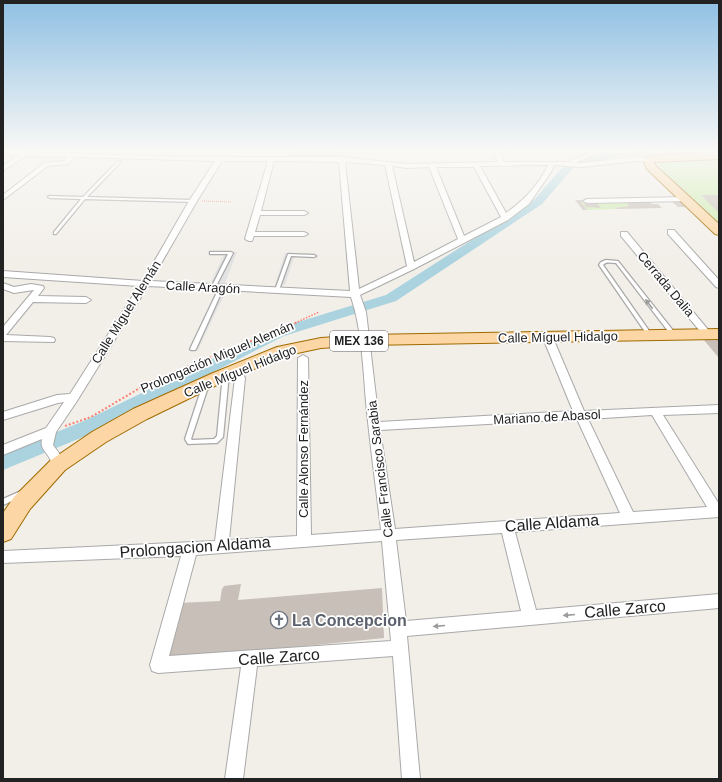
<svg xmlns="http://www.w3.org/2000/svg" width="722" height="782" viewBox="0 0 722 782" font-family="Helvetica,sans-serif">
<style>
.education{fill:#ffffe5}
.grass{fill:#cdebb0}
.parking{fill:#e2e2e2}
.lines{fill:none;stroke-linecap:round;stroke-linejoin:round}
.river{fill:#aad3df;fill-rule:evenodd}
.building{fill:#c7bfb8}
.service-casing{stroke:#a9a9a9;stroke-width:2.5}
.minor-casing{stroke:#a9a9a9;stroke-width:2}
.primary-casing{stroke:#a06b00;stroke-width:2}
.path-far2{stroke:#fa8072;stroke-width:1;stroke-dasharray:1 1;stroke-linecap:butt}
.path-far1{stroke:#fa8072;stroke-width:1.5;stroke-dasharray:1.5 1.5;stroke-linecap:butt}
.path{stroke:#fa8072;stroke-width:2;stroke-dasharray:2 2;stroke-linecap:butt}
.service{fill:#fff;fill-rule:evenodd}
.minor{fill:#fff;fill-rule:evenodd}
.primary{fill:#fcd6a4;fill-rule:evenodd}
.oneway{fill:#9c9c9c}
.labels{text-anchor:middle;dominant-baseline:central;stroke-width:3.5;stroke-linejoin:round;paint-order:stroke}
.shield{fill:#fff;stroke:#646464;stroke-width:1}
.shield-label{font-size:12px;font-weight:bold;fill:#222}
.street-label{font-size:13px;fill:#222;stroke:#fff}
.near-street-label{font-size:16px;fill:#222;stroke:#fff}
.near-worship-label{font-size:16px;font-weight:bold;fill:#5b616d;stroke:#fff;text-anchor:start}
</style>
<rect width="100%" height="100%" fill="#f2efe9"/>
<polygon class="education" points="240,150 290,150 288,157 237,156"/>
<g class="grass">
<polygon points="719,159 719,224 658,165 661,162 667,161"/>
<polygon points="625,201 629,206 615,208 616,209 587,210 581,202"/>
</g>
<g class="parking">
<polygon points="211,251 237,252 225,283 211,282 224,255 209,254"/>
<polygon points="285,253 318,255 317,258 294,257 285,285 275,285"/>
<polygon points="217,294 224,295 198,350 190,350"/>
</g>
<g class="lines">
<polygon class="river" points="618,150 629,150 625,155 589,163 573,168 542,204 396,301 284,336 100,430 3,470 3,454 86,420 272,330 386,295 534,200 565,164 582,158"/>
</g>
<g class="building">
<polygon points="290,150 340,150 340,158 288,157"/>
<polygon points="633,150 652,150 655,155 625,156 623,155"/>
<polygon points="677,150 681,153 670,154 666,151"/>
<polygon points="701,195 719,195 719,213"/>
<polygon points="575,200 581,200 583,202 581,202 587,210 583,210"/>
<polygon points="648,200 652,204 658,204 662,208 616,209 615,208 629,206 625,201"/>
<polygon points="670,200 678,200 686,207 678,207"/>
<polygon points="596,202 601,208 586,207 584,204"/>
<polygon points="703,339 719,339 719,358"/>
<polygon points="241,584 238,600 382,588 384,638 168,660 178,603 220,601 222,589 224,586"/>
</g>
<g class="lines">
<defs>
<g id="service">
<polygon points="118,161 121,162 87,197 193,200 195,201 193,202 85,199 56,234 54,234 54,232 81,199 50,198 48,197 49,196 83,197"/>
<polygon points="210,252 231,252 233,253 215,288 213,289 211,288 228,254 210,254"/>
<polygon points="288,254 314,255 316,256 314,257 291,256 279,290 279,291 275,291 275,290"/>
<path d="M606 260 618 261 675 333V335H671L616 263C611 263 606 261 603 265L652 335 650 336H648L599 265 601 262Z"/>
<polygon points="219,288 221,288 223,289 196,349 195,350 191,350 190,349"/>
<polygon points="226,372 229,374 223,437 217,443 215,443 188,444 185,439 203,384 206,382 209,384 191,439 192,440 214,439 217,436 223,374"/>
<polygon points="21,491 23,492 24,494 23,496 3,505 3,499"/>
</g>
<g id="minor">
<path d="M492 150H498L504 162H571V160L597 150H606L574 163C592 164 642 152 653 160L650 162 636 161 582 167 554 165 551 172 529 204 508 220 414 269 360 295 366 312 379 422 573 411 543 338 548 335 553 338 584 411 719 405V413L663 415 719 504V517L515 532 536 610 719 594V608L407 636 420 779H402L393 656 257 666 243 779H225L241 667 158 673 152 671 150 665 181 556 3 563V551L215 541 235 378 231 370 236 367 240 368 245 378 229 540 297 536 298 358 303 355 308 358 311 535 381 530C376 487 370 445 366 402 363 367 362 330 351 297L148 286 77 401 56 432 53 445 59 453 64 465 62 468 58 470 54 468C52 465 51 462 50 459 46 451 40 449 42 439L3 455V445L46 428 64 402 58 403 3 420V412L57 395 70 394 139 286 3 277V271L143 281 189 201 215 161 75 157 68 164 48 166 3 200V195L44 163 64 161 68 157 26 156 3 171V166L18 155H3V151L181 157H342L407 164 498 162ZM222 161H268L245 239 249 241H252L254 236H304L308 234 304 232H255L260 215H304L308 213 304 211H261L274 161 339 162 350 291 151 281 197 201ZM345 162 385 165 407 266 359 289ZM548 165C539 185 523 201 506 213L480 166ZM392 166 407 168 429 167 458 239 414 262ZM436 167H474L501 217 464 236ZM652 415 707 507 633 512 588 419ZM577 419 620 513 395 529 380 430ZM502 533 521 611 406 621 396 540ZM382 541 391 641 169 656 196 555Z"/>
<polygon points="685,197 688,197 688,201 587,203 583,201 587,199"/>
<polygon points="668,230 674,230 719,280 719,288 716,287 668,234"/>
<polygon points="621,232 627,232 710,332 712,334 710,336 704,336 621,236"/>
<polygon points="3,283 14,287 31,284 43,286 44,288 38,296 86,297 91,300 86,303 33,302 6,335 50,337 54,338 55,340 54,342 3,341 3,327 34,290 14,293 3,289"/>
</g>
<g id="primary">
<polygon points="719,153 719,159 654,162 656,166 719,224 719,235 715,234 647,169 644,162 646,158 662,155"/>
<polygon points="719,329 719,339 365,345 321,348 288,355 225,381 147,419 106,442 65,470 30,509 11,539 3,542 3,513 14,497 51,460 92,432 133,409 213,373 277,347 321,338 365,335"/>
</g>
</defs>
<use href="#service" class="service-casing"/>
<use href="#minor" class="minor-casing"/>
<use href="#primary" class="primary-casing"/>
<polyline class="path-far2" points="202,201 232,202"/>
<polyline class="path-far1" points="295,323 319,312"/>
<polyline class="path" points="65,426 91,417 150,382 298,322"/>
<use href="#service" class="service"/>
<use href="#minor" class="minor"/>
<use href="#primary" class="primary"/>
</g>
<defs><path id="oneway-solid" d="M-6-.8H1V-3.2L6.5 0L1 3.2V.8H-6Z"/></defs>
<g class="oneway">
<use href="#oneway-solid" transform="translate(649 304) rotate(-127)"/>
<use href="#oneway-solid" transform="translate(569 615) rotate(175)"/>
<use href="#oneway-solid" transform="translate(439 626) rotate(175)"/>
</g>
<linearGradient id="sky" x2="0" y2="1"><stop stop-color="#8fc0e4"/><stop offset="0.58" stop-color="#f9f8f5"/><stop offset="1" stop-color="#f9f8f5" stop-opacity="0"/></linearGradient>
<rect width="722" height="260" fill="url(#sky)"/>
<defs>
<symbol id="church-ring" viewBox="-11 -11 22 22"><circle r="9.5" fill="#fff" stroke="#6b7280" stroke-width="1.5"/><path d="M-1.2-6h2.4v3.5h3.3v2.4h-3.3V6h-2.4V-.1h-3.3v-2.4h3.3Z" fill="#6b7280"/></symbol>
</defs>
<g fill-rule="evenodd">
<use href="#church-ring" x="269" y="610" width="20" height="20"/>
</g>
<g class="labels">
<rect class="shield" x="330" y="331" width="58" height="20" rx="3"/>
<g class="shield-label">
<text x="359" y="341">MEX 136</text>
</g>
<g class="street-label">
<text transform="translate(666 284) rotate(50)">Cerrada Dalia</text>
<text transform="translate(203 287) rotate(3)">Calle Aragón</text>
<text transform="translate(126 312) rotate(-58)">Calle Miguel Alemán</text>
<text transform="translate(558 337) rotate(-1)">Calle Míguel Hidalgo</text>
<text transform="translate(217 357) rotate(-23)">Prolongación Miguel Alemán</text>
<text transform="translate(240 371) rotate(-22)">Calle Míguel Hidalgo</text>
<text transform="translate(547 417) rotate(-3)">Mariano de Abasol</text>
<text transform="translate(303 449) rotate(-90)">Calle Alonso Fernández</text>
<text transform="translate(380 469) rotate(-97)">Calle Francisco Sarabia</text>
</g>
<g class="near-street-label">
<text transform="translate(552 523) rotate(-4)">Calle Aldama</text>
<text transform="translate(195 547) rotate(-4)">Prolongacion Aldama</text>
<text transform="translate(625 609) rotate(-5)">Calle Zarco</text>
<text transform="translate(279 657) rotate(-4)">Calle Zarco</text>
</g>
<g class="near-worship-label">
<text x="292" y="620">La Concepcion</text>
</g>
</g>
<rect width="722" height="782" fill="none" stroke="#222222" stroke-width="8"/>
</svg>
